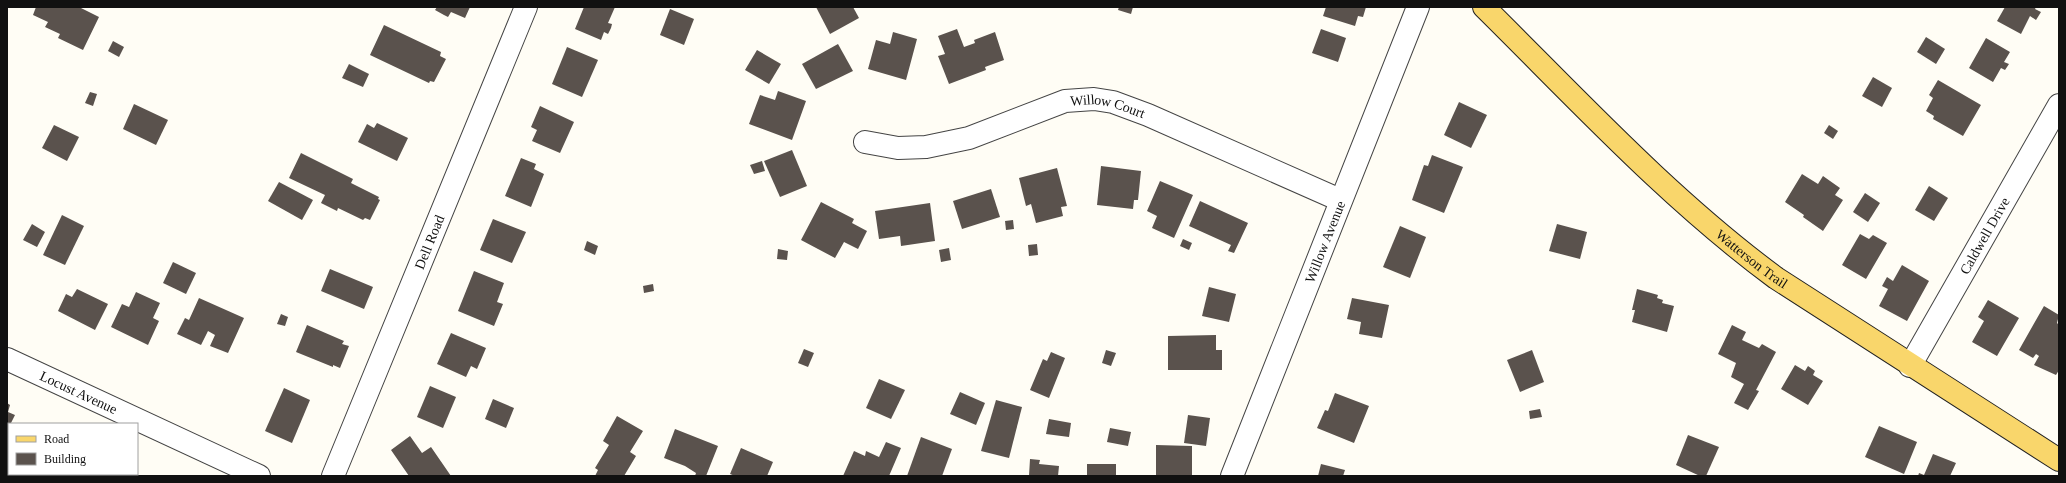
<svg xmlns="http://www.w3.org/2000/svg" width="2066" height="483" viewBox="0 0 2066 483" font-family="Georgia,serif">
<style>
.building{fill:#5a524d}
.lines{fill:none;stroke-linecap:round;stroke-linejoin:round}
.minor-casing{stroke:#444;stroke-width:24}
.major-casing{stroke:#222;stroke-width:24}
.minor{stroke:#fff;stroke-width:22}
.major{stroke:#f9d66b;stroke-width:22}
.labels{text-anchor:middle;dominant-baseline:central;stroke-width:4;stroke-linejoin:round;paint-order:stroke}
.street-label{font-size:14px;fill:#111;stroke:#fff}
</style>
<rect width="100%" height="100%" fill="#fffdf5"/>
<g class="building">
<polygon points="36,7 79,7 99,17 83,50 58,38 60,34 45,27 48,22 33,15"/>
<polygon points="437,7 470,7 465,18 451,12 448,17 444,15 435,10"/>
<polygon points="584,7 615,7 608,23 612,24 611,28 608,34 604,32 601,40 575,29"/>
<polygon points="816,7 853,7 859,18 830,34"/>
<polygon points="1119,7 1133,7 1131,14 1118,10"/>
<polygon points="1326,7 1366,7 1363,17 1358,16 1355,26 1323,16"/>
<polygon points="2005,7 2036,7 2035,9 2041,12 2036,20 2030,16 2021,34 1997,21"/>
<polygon points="670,9 694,19 684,45 660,35"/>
<polygon points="384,25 441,52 440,56 446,59 434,82 430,81 429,83 370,55"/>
<polygon points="957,29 964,47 975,43 974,40 995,32 1004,60 985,67 986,70 949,84 938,56 945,54 938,36"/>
<polygon points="1321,29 1346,38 1338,62 1312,53"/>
<polygon points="893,32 917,39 906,80 868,69 876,40 890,44"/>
<polygon points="1926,37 1945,49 1936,64 1917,52"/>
<polygon points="1986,38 2010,52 2004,62 2009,64 2005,70 2001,68 1993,82 1969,68"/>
<polygon points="113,41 124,47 119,57 108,51"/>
<polygon points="838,44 853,71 816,89 802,64"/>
<polygon points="567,47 598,60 582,97 552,84"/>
<polygon points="757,50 781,64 769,84 745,70"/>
<polygon points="349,64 369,74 363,87 342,78"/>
<polygon points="1873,77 1892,88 1882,107 1862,96"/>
<polygon points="1938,80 1981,105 1963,136 1933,119 1934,116 1926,111 1933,98 1929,95"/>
<polygon points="778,91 806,101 792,140 749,124 760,95 775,100"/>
<polygon points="90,92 97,94 93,106 85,103"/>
<polygon points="1459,102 1487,115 1471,148 1444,135"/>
<polygon points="134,104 168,120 156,145 123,129"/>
<polygon points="540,106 574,122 560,153 532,141 537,130 531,127"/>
<polygon points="377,123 408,138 397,161 358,142 367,124 374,128"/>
<polygon points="54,125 79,137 67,161 42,148"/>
<polygon points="1829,125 1838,131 1833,139 1824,133"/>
<polygon points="792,150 807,186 780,197 764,161"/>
<polygon points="301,153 353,179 351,183 379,197 378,199 380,200 370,220 365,218 363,220 338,208 337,211 321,203 325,195 289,178"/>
<polygon points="1432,155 1463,167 1444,213 1412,200 1424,165 1428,166"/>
<polygon points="521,158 536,164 534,169 544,174 531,207 505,196"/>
<polygon points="762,161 765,171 754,174 750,165"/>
<polygon points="1101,166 1141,171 1138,200 1134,200 1133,209 1097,205"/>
<polygon points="1057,168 1067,206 1061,207 1063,216 1036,223 1031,204 1026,206 1019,178"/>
<polygon points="1802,174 1818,184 1823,176 1840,188 1835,195 1843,200 1823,231 1803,217 1804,215 1785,202"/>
<polygon points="1160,181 1193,195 1174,238 1152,228 1157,216 1147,211"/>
<polygon points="279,182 313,200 302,220 268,201"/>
<polygon points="1929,186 1948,198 1934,221 1915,210"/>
<polygon points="991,189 1000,217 962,229 953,201"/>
<polygon points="1865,193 1880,203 1868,222 1853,212"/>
<polygon points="1200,201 1248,223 1234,253 1228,251 1231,245 1189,226"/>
<polygon points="821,202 854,219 852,223 867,231 858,249 844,242 835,258 801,240"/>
<polygon points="930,203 935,241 901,246 900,236 879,239 875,211"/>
<polygon points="62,215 84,226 65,265 43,255"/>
<polygon points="493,219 526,232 512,263 480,250"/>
<polygon points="1013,220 1014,229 1006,230 1005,221"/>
<polygon points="32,224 45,232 37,247 23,240"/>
<polygon points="1557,224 1587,232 1580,259 1549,251"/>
<polygon points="1400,226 1426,237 1410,278 1383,267"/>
<polygon points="1860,234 1869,239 1873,235 1887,243 1866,279 1842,265"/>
<polygon points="1183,239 1192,243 1189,250 1180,246"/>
<polygon points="587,241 598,246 595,255 584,250"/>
<polygon points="1037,244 1038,255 1029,256 1028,245"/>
<polygon points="949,248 951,260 941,262 939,250"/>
<polygon points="778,249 788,251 787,260 777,259"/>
<polygon points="173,262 196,273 186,294 163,283"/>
<polygon points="1902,265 1929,281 1907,321 1879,306 1888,289 1882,286 1887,277 1893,281"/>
<polygon points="330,269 373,287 364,309 321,291"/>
<polygon points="474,271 504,283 497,302 503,304 494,326 458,311"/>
<polygon points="653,284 654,291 644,293 643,286"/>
<polygon points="1209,287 1236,294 1229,322 1202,316"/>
<polygon points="77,289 108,304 95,330 58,311 66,294 72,297"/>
<polygon points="1637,289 1658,295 1657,298 1663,300 1662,303 1674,306 1667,332 1632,322 1635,310 1632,310"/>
<polygon points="136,292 160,303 153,318 159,321 148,345 111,327 122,304 129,307"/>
<polygon points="199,298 244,318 228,353 210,346 215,335 208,331 201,345 177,334 185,318 189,320"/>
<polygon points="1352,298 1389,305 1382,338 1359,334 1361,322 1347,319"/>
<polygon points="1988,300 2019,318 1997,356 1972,342 1984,321 1978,317"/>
<polygon points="2044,306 2059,315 2057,323 2059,325 2059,370 2056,375 2034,365 2039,356 2036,354 2033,358 2019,350"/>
<polygon points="281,314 288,317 285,326 277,324"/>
<polygon points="307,325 344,341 342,344 349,346 340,368 333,365 333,367 296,352"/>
<polygon points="1732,325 1746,332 1742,340 1759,348 1762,344 1776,352 1756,390 1759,391 1748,410 1734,403 1744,384 1731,377 1736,363 1718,354"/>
<polygon points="451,333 486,348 477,369 471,366 466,377 437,364"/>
<polygon points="1216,335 1216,350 1222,350 1222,370 1168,370 1168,336"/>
<polygon points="804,349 814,353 808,367 798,363"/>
<polygon points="1106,350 1116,353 1111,366 1102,363"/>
<polygon points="1532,350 1544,382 1520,392 1507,360"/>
<polygon points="1051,352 1065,358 1049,398 1030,390 1043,359 1047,361"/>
<polygon points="1795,365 1805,371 1808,366 1815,371 1813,375 1823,381 1808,405 1781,389"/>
<polygon points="879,379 905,390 891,419 866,408"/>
<polygon points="430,386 456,397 443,428 417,417"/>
<polygon points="284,388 310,400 292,443 265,431"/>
<polygon points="960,392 985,403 976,425 950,414"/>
<polygon points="1335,393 1369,406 1354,443 1317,428 1325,410 1328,411"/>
<polygon points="493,399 514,408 506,428 485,419"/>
<polygon points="996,400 1022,407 1009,458 981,451"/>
<polygon points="7,403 10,405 8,412 15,415 7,431"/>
<polygon points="1540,409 1542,417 1530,419 1529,411"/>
<polygon points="1188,415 1210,418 1206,446 1184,443"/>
<polygon points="617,416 643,431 630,452 636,456 624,476 595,476 598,470 595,468 609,445 603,441"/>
<polygon points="1049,419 1071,423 1069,437 1046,434"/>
<polygon points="1879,426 1917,442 1904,474 1865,457"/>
<polygon points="1110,428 1131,432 1128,446 1107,442"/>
<polygon points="675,429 718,446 706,476 695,476 696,473 685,466 664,458"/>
<polygon points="1688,435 1719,447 1706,476 1700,476 1676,465"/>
<polygon points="410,436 422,453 431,447 451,476 409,476 391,450"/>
<polygon points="921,437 952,449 942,476 907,476"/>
<polygon points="886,442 901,448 889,476 843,476 854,451 865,456 866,451 879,457"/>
<polygon points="1156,445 1192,446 1192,476 1156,476"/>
<polygon points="741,448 773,462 767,476 735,476 730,474"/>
<polygon points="1933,454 1956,463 1950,476 1918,476 1919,473 1924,475"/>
<polygon points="1030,459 1040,460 1039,464 1059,466 1058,476 1029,476"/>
<rect x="1087" y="464" width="29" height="12"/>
<polygon points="1321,464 1345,470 1343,476 1318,476"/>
<polygon points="37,474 71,474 70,476 36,476"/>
</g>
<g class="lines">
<defs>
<g id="minor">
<path id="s1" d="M865 142 898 148 926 147 969 138 1065 101 1094 99 1113 102 1148 115 1340 200"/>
<path id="s2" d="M7 359 259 476"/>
<path id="s3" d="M1910 366 2059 105"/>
<path id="s4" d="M333 476 526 7"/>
<path id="s5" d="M1232 476 1418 7"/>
</g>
<g id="major">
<path id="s6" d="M1484 7C1578 100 1669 199 1776 278L2059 460"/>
</g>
</defs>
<use href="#minor" class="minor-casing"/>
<use href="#major" class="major-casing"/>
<use href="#minor" class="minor"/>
<use href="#major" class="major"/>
</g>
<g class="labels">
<g class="street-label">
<text stroke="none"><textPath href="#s1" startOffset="252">Willow Court</textPath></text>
<text stroke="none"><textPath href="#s3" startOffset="150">Caldwell Drive</textPath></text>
<text stroke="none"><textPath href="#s5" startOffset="252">Willow Avenue</textPath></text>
<text stroke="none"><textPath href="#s4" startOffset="253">Dell Road</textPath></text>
<text stroke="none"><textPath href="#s6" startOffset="368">Watterson Trail</textPath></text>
<text stroke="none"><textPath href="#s2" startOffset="79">Locust Avenue</textPath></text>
</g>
</g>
<rect width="2066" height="483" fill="none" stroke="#111111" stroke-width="16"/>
<rect x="8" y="423" width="130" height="52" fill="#ffffff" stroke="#a0a0a0"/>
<rect x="16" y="436" width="20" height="6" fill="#f9d66b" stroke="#a0a0a0"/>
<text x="44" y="443" font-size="12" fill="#111111">Road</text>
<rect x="16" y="453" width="20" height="12" fill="#5a524d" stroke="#a0a0a0"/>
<text x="44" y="463" font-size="12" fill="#111111">Building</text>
</svg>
